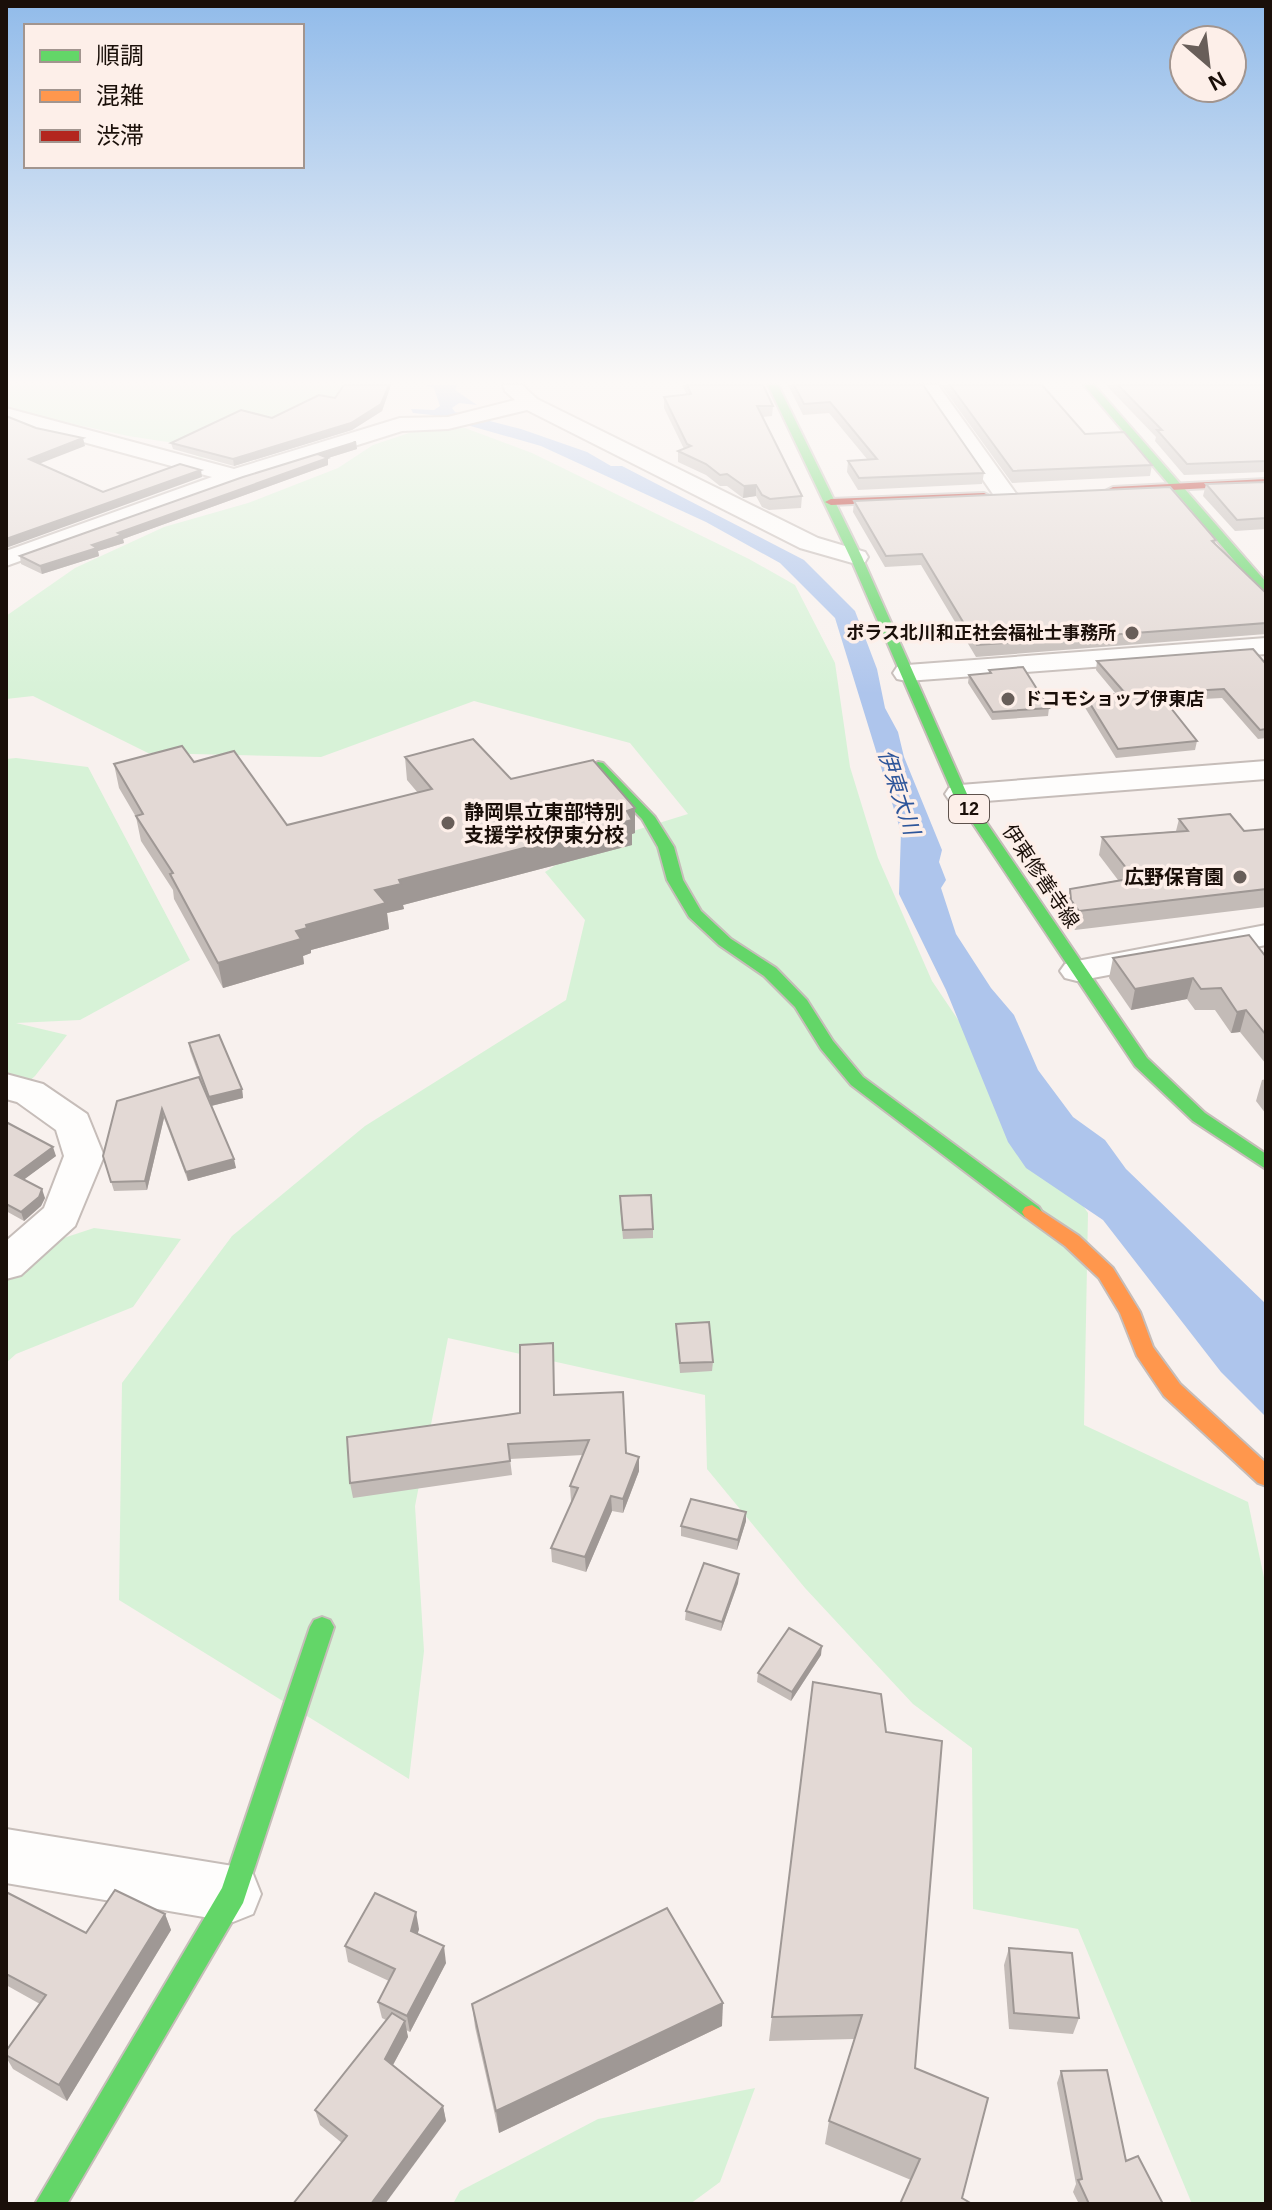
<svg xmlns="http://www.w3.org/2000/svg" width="1272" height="2210" viewBox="0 0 1272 2210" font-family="Helvetica,'Noto Sans JP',sans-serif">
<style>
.green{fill:#d7f2d7}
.water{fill:#aec5ec}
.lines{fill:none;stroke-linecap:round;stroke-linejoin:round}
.street-casing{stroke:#c6bdb9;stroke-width:4}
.fast-casing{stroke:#c6bdb9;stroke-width:4}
.slow-casing{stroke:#c6bdb9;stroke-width:4}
.jam-casing{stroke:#c6bdb9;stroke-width:4}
.street{fill:#fefdfc;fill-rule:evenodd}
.fast{fill:#63d668;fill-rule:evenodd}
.slow{fill:#ff974d;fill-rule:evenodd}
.jam{fill:#b3261e;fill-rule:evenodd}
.wall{fill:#c3bbb7}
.shaded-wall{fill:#9f9895}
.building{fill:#e3d9d5;stroke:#9f9895;stroke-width:2}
.poi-dot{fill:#685e59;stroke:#fdefe9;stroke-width:3}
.labels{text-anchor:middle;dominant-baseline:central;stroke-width:7;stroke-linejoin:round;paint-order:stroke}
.far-poi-label{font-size:18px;font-weight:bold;fill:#1a0f09;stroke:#fdefe9;text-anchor:end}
.shield{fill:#fdefe9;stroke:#5e524c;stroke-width:2}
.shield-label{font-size:18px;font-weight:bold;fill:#1a0f09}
.poi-label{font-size:20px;font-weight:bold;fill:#1a0f09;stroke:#fdefe9;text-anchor:start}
.street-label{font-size:20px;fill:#1a0f09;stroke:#fdefe9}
.water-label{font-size:22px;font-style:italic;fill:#2d559a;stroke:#fdefe9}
</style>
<rect width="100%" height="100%" fill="#f8f1ee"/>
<g class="green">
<path d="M6 385H356C306 420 261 443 201 458L174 443 128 436 6 409Z"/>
<polygon points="465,428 532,453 749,559 795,585 835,663 850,767 878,858 932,981 1088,1213 1084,1425 1248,1502 1266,1587 1266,2204 1192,2204 1078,1929 973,1909 972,1748 913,1704 805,1588 707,1469 705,1395 448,1338 415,1506 424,1651 409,1779 119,1600 122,1383 232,1236 365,1126 566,1000 585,920 545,872 585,846 688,814 630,743 474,701 321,757 148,753 33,696 6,699 6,616 75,568 164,527 248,503 338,468 373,445 418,430"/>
<polygon points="16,758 88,767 190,960 80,1020 16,1023 67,1035 35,1076 6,1102 6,759"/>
<polygon points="94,1228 181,1239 133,1307 16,1354 6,1363 6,1257"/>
<polygon points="755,2088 720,2182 690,2204 453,2204 460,2191 598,2119"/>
</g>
<polygon class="water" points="425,385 457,385 455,390 477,405 459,403 452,408 455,412 521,429 587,452 611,466 622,466 804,560 855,611 877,669 885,708 898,732 904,757 942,850 939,862 946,880 941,888 956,934 991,988 1014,1015 1038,1070 1073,1117 1105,1140 1126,1169 1266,1304 1266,1417 1221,1372 1103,1220 1026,1168 1008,1142 946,990 899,894 901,832 835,618 780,563 706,522 541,446 432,415 413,413 411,409 434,410 440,406 434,388"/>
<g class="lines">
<defs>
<g id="street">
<polygon points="503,385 522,385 537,399 818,538 865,552 868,557 865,562 856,564 800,548 527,410 448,429 402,431 243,481 6,566 6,551 212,477 6,421 6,408 234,469 400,418 448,417 515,400 505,391"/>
<polygon points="918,385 938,385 1017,495 1013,500 997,500"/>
<polygon points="1266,638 1266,654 907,681 897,679 893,673 897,667 907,665"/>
<polygon points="1266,761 1266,779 960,803 949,800 945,794 949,788 960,785"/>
<polygon points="1266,925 1266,945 1077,981 1065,978 1060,971 1065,964 1077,961"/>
<polygon points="6,1074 43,1084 87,1114 104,1156 75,1226 21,1275 6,1279 6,1241 44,1208 64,1156 56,1130 17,1102 6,1099"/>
<polygon points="6,1829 233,1866 253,1874 261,1894 253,1914 233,1922 6,1883"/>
</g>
<g id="fast">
<polygon points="768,385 778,385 862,557 967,794 1147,1058 1205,1113 1266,1154 1266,1169 1193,1121 1135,1066 953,794 850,557"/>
<polygon points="1084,385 1094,385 1266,582 1266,594 1262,593"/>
<polygon points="598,762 603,763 655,817 674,847 683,880 701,911 731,939 776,968 807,1000 833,1041 863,1077 1039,1207 1042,1212 1039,1217 1025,1217 851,1085 821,1049 795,1007 764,976 719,945 689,917 667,880 658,847 642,819 593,769 591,766"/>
<polygon points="322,1617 330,1620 334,1627 243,1903 67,2204 35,2204 222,1888 310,1627 314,1620"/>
</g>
<polygon id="slow" points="1032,1205 1079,1236 1113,1268 1140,1312 1153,1347 1180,1384 1266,1463 1266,1486 1258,1483 1164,1396 1137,1356 1120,1313 1099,1278 1065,1246 1025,1217 1022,1212 1025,1207"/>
<g id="jam">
<polygon points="1266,479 1266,485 1113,493 1107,490 1113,487"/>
<polygon points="984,493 990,496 988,498 831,505 825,502 831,499"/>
</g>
</defs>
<use href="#street" class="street-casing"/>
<use href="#fast" class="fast-casing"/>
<use href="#slow" class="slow-casing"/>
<use href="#jam" class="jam-casing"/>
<use href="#street" class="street"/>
<use href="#fast" class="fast"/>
<use href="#slow" class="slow"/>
<use href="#jam" class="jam"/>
</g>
<g class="wall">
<polygon points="344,385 391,385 382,411 352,430 234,466 173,449 171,443 272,418 335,398"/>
<polygon points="682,385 763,385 773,406 772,416 762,417 802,496 801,508 769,510 762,507 756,496 743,498 727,486 720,486 706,475 678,462 678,451 684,449 664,408 664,397 687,395"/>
<polygon points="788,385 923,385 984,473 982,484 858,490 847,472 848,461 867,459 829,413 803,415"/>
<polygon points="941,385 1042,385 1085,434 1152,465 1150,476 1012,483"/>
<polygon points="1106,385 1266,385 1266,472 1184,475 1155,441 1156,437"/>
<polygon points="356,442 357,449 328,458 328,465 123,539 124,543 98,551 99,556 42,574 21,564 20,556"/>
<polygon points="1266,482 1266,529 1235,531 1203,496 1206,484"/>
<polygon points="854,501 1216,540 1215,544 1266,593 1266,634 976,657 921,565 885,567 853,512"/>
<polygon points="1097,661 1266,664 1266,738 1258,739 1222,698 1166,701 1197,741 1195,750 1116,758 1084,706 1086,697 1116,694 1096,670"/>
<polygon points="989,670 1049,708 1048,716 992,720 968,683 969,675 989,673"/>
<polygon points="405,757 511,779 635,833 632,834 632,845 403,905 404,909 387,913 389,929 311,950 311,953 303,956 304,964 223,988 174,899 173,890 141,841 136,817 119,788 114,764 194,762 287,825 418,793 407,780"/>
<polygon points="1179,819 1244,831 1266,829 1266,907 1075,930 1068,918 1066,908 1070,889 1118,880 1099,855 1102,837 1176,831"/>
<polygon points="1266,957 1266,1064 1240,1032 1231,1033 1215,1010 1195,1010 1187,999 1131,1010 1109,978 1113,958"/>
<polygon points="189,1043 242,1089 243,1098 211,1106 236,1168 188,1181 164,1118 147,1190 114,1191 103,1156 117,1101 208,1099 190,1051"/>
<polygon points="1266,1079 1266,1114 1256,1101 1262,1080"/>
<polygon points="6,1122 56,1156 24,1179 45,1198 41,1206 24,1221 6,1211"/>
<polygon points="620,1205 653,1229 653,1238 623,1239"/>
<polygon points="676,1324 713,1362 712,1371 680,1373"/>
<polygon points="554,1395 626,1453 639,1471 623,1513 612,1511 586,1572 552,1562 551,1548 572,1501 571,1501 570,1486 583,1455 510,1459 512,1475 353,1498 350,1483 520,1413"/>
<polygon points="746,1512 746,1521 737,1550 681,1536 681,1526"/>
<polygon points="739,1574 738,1583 721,1631 685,1620 686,1611"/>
<polygon points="821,1655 791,1701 757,1682 758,1673"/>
<polygon points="813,1682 915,2068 962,2198 911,2180 825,2144 829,2121 854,2039 769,2041"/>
<polygon points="6,1892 86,1933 165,1914 171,1930 67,2101 13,2069 6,2057 6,2051 40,2004 6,1985"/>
<polygon points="419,1929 417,1934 446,1963 410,2032 406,2030 408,2037 393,2065 443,2106 446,2121 342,2143 320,2125 315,2110 386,2020 382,2018 378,2002 389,1981 348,1962 345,1946"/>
<polygon points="1009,1948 1079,2018 1073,2034 1009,2029 1004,1965"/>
<polygon points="472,2004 722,2026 499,2133 475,2027"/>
<polygon points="1061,2071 1126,2161 1163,2204 1079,2204 1073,2192 1076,2184 1057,2083"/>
</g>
<g class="shaded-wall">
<polygon points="389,385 391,385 382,411 352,430 234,466 233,459"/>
<polygon points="83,438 85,446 31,467 29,459"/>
<polygon points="356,442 357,449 328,458 328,465 123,539 124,543 98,551 99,556 42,574 40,566 118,533 318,454"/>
<polygon points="201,470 202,477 6,548 6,539"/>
<polygon points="756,485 756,496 743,498 744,486"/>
<polygon points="635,808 635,833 632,834 632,845 403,905 404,909 387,913 389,929 311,950 311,953 303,956 304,964 223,988 218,963 296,931 306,925 375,890 399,880"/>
<polygon points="1193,978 1187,999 1131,1010 1135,989"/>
<polygon points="1246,1010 1240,1032 1231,1033 1237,1012"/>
<polygon points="242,1089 243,1098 211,1106 209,1097"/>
<polygon points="162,1109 164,1118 147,1190 145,1181"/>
<polygon points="53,1147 56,1156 18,1184 15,1175"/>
<polygon points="234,1159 236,1168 188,1181 186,1172"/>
<polygon points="42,1189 45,1198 41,1206 24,1221 21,1212"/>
<polygon points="639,1457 639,1471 623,1513 623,1499"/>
<polygon points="611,1496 612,1511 586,1572 585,1557"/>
<polygon points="746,1512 746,1521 737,1550 738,1540"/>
<polygon points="739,1574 738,1583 721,1631 722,1622"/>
<polygon points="822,1646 821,1655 791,1701 792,1692"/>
<polygon points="416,1912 419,1929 414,1947 411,1931"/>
<polygon points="165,1914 171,1930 67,2101 59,2085"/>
<polygon points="444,1946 446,1963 410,2032 407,2016"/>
<polygon points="723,2003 722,2026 499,2133 496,2111"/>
<polygon points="405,2021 408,2037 388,2074 385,2059"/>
<polygon points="443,2106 446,2121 385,2204 371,2204"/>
</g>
<g class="building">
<polygon points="344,385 389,385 381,404 351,423 233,459 171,443 241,410 272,418 319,395 335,398"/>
<polygon points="687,385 763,385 773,406 757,406 802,496 770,499 762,495 756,485 744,486 727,474 720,475 706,464 678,451 691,446 687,444 664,397 691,394"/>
<polygon points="794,385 923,385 984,473 859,478 848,461 877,459 830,402 804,404"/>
<polygon points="950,385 1042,385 1085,434 1124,432 1152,465 1013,471"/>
<polygon points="1118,385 1266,385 1266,461 1187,464 1157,430 1162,430"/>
<polygon points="6,416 36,428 83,438 29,459 103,492 180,464 201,470 6,539"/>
<polygon points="356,442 318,454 328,458 118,533 122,535 92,545 97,548 40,566 20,556 243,477"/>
<polygon points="1266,482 1266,518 1237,520 1206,484"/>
<polygon points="1170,487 1216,540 1212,541 1266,593 1266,623 977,645 922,554 886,556 854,501"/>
<polygon points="1253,649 1266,664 1266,729 1260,730 1224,689 1159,693 1197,741 1118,749 1086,697 1125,693 1097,661"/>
<polygon points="1023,667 1049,708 993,712 969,675 991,673 989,670"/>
<polygon points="473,739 511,779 593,760 635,808 627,811 632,820 399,880 401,884 375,890 386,903 306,925 307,928 296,931 301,939 218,963 170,874 173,873 136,816 143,814 114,764 182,746 194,762 234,751 287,825 432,789 405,757"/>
<polygon points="1230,814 1244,831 1266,829 1266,889 1079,911 1071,900 1070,889 1134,878 1102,837 1188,831 1179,819"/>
<polygon points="1249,935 1266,957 1266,1035 1246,1010 1237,1012 1221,988 1201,989 1193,978 1135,989 1113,958"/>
<polygon points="219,1035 242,1089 209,1097 189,1043"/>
<polygon points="199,1077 234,1159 186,1172 162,1109 145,1181 111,1182 103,1156 117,1101"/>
<polygon points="6,1122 53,1147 15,1175 42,1189 39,1197 21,1212 6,1204"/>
<polygon points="651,1195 653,1229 623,1230 620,1196"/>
<polygon points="709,1322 713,1362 680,1363 676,1324"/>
<polygon points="553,1343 554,1395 623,1392 626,1453 639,1457 623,1499 611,1496 585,1557 551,1548 578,1488 570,1486 589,1440 508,1444 510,1461 350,1483 347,1437 520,1413 520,1345"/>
<polygon points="691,1499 746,1512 738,1540 681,1526"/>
<polygon points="704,1563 739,1574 722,1622 686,1611"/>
<polygon points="789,1628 822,1646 792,1692 758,1673"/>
<polygon points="813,1682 881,1694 886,1732 942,1741 915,2068 988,2098 962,2198 972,2204 900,2204 920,2159 829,2121 862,2015 772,2017"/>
<polygon points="115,1890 165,1914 59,2085 6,2055 6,2051 46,1995 6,1974 6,1892 86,1933"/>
<polygon points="375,1893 416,1912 411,1931 444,1946 407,2016 378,2002 395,1969 345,1946"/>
<polygon points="667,1908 723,2003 496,2111 472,2004"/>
<polygon points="1009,1948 1072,1953 1079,2018 1014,2013"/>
<polygon points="392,2013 405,2021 385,2059 443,2106 371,2204 293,2204 347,2136 315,2110"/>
<polygon points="1107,2070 1126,2161 1138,2156 1163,2204 1089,2204 1078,2180 1082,2179 1061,2071"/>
</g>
<linearGradient id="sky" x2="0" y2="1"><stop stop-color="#91bbea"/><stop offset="0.55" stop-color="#fcf9f7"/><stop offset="1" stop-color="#fcf9f7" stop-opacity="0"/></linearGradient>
<rect width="1272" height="694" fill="url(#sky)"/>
<g class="poi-dot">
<circle cx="1132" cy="633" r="8"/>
<circle cx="1008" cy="699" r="8"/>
<circle cx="448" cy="823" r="8"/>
<circle cx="1240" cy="877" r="8"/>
</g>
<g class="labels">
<g class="far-poi-label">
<text x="1116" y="633">ポラス北川和正社会福祉士事務所</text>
<text x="1024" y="699" text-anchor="start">ドコモショップ伊東店</text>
</g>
<rect class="shield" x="949" y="795" width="40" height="28" rx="6"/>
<g class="shield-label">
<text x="969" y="809">12</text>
</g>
<g class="poi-label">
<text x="464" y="812">静岡県立東部特別<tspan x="464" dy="23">支援学校伊東分校</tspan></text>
<text x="1224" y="877" text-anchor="end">広野保育園</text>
</g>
<g class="street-label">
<text transform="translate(1041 876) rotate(56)">伊東修善寺線</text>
</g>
<g class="water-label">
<text transform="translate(899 792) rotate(72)">伊東大川</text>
</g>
</g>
<rect width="1272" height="2210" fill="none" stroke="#1a0f09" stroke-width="16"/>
<rect x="24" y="24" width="280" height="144" fill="#fdefe9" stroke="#a2958f" stroke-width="2"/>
<rect x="40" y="50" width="40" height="12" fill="#63d668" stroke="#a2958f" stroke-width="2"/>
<text x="96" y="64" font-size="24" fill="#1a0f09">順調</text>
<rect x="40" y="90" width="40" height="12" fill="#ff974d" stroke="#a2958f" stroke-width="2"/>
<text x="96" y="104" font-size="24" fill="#1a0f09">混雑</text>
<rect x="40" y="130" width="40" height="12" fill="#b3261e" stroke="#a2958f" stroke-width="2"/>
<text x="96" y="144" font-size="24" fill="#1a0f09">渋滞</text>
<g transform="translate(1208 64) rotate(152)"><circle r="38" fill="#fdefe9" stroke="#a2958f" stroke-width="2"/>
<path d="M0-6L14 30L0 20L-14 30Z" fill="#685e59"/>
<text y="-12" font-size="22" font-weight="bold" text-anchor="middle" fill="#1a0f09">N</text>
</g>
</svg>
